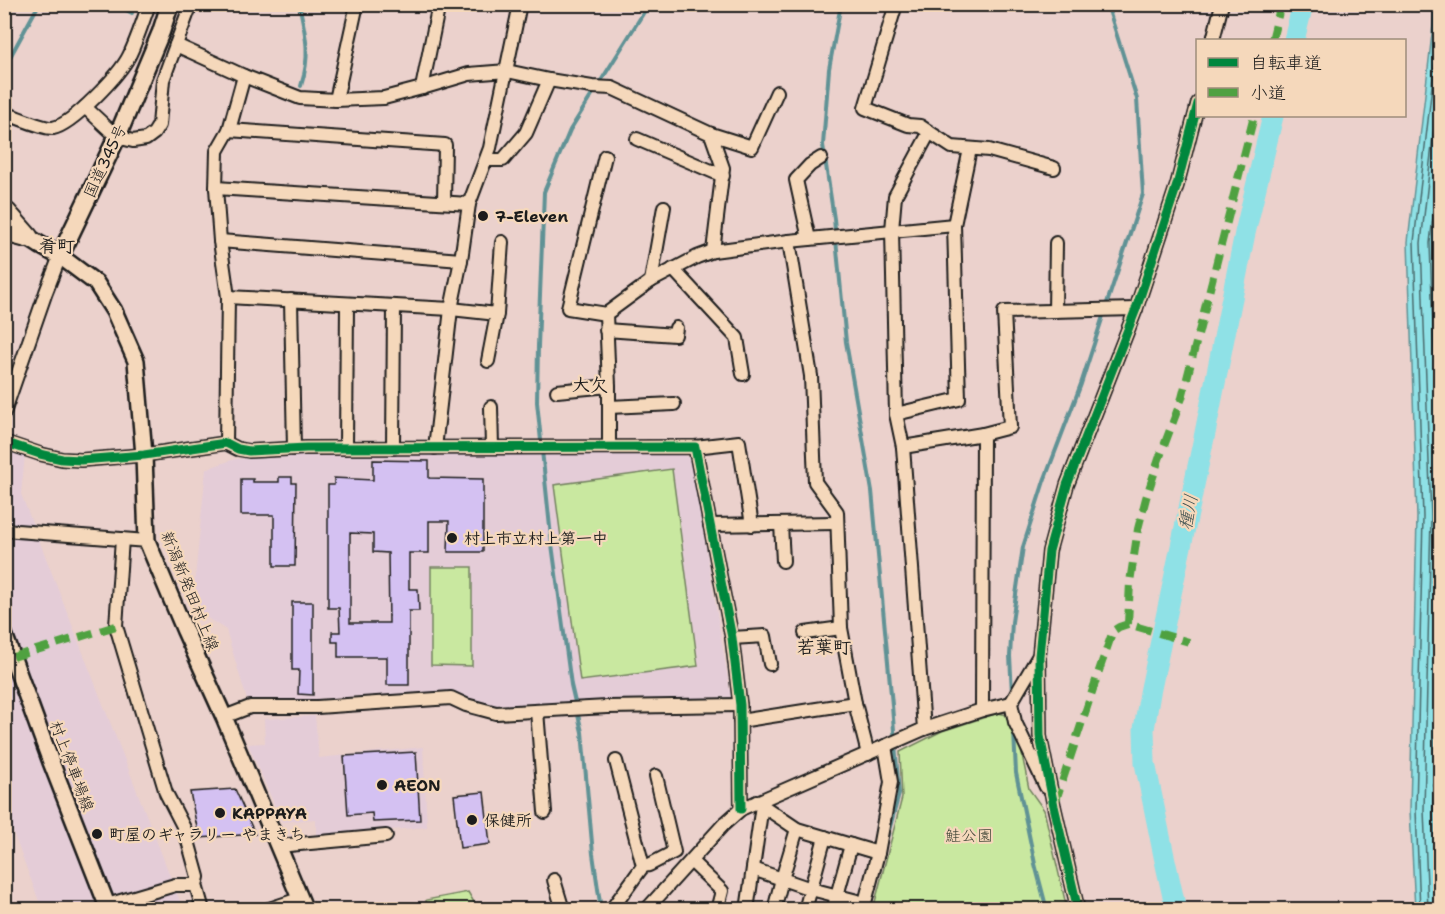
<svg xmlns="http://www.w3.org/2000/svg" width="1445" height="914" viewBox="0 0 1445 914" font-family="'Shantell Sans','Klee One',sans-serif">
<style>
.built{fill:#e4ccd7}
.green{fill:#c9e8a0;stroke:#72825e;stroke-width:1.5}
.water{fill:#8fe1e6;stroke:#619295;stroke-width:1.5}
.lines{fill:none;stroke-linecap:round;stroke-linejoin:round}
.shore{stroke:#4a6b6d;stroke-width:1.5}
.stream{stroke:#619295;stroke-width:4}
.river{stroke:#8fe1e6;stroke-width:21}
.building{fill:#d4c1f2;stroke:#1c1c1c;stroke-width:1.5;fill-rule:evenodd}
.minor-casing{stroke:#1c1c1c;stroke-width:16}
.major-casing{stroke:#1c1c1c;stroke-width:20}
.highway-casing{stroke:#1c1c1c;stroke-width:21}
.minor{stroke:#f5d8bb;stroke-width:12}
.major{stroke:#f5d8bb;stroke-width:15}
.highway{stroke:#f5d8bb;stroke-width:16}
.quiet{stroke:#4fa141;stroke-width:8;stroke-dasharray:15 8;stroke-linecap:butt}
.cycleway-casing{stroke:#f5d8bb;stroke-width:13}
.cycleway{stroke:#00873e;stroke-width:9}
.poi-dot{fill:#1c1c1c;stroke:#f5d8bb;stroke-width:2}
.labels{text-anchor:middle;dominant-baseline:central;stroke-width:4.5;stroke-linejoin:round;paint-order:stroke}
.street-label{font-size:16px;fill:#1c1c1c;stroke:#f5d8bb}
.poi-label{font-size:16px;font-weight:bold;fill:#1c1c1c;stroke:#f5d8bb;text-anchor:start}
.park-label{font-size:16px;fill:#3f4536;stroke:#f5d8bb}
.neighbourhood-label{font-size:18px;font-weight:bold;fill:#1c1c1c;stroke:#f5d8bb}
.water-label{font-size:18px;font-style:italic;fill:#394d4e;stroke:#f5d8bb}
</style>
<rect width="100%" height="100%" fill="#ebd1cc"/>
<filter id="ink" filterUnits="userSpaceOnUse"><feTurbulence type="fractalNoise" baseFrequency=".0167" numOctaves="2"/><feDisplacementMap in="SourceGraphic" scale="12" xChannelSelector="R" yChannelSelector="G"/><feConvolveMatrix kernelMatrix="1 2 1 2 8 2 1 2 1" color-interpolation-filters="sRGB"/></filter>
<g filter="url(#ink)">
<g class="built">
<polygon points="5,448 25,455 21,494 183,909 42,909 5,811"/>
<polygon points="679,453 691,458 731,697 493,705 464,700 447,691 248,703 226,630 192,608 206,469 235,459 312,455"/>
<polygon points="315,716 319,758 423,747 427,827 316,836 316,819 282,822 248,744 265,743 264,719"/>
</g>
<g class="green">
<polygon points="672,469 698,666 580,681 554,485"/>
<polygon points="431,567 472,567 472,666 431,665"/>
<polygon points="998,713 1007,715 1018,735 1029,789 1044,810 1067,909 873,910 902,798 900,752 942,731"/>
<polygon points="468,892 478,909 427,909 426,900"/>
</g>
<polygon class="water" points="1434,5 1440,5 1440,909 1415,910 1410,810 1417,517 1408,242 1433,25"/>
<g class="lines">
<g class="shore">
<polyline points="1420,910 1416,810 1423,517 1414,242 1439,25 1439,4"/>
<polyline points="1428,910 1424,810 1431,517 1421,243 1440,74"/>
<polyline points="1437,910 1433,810 1440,517 1430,243 1440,153"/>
</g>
<g class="stream">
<polyline points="115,4 132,13"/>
<path d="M299 4C306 36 311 55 301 86"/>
<polyline points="841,4 829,69 823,145 834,219 846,342 872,491 892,705 899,794 885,845"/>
<polyline points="4,68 39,4"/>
<polyline points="599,84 649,4"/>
<polyline points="595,90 570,130 544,192 538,346 537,402 551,537 571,685 582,732 593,854 601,910"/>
<polyline points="1106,306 1143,194 1137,99 1107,4"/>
<polyline points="1012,693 1010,656 1012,622 1023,547 1044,481 1081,384 1104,313"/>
<polyline points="1014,731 1016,773 1035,864 1047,910"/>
</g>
<g class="river">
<polyline points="1294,40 1303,4"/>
<polyline points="1176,910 1164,856 1145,763 1144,729 1150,693 1205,433 1245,233 1273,116"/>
</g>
</g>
<g class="building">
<path d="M373 460 429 461V478L483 479V552H448L449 521H429V553H409V589H418L419 611H409V685H387V657H338V642H332V632H340L339 608H328V485H334V478L373 480ZM350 533 373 534V552L388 553 389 623H350Z"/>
<polygon points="279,477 292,477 292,483 296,483 295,566 274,566 274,515 241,515 241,479 253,479 253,482 279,482"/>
<polygon points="292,602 313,602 313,695 298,694 299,670 292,670"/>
<polygon points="416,752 420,820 373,822 372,813 348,815 344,756"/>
<polygon points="235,789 255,834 199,838 190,792"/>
<polygon points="484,792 490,844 460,848 454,795"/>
</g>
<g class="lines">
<defs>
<g id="minor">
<polyline points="896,4 865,108 908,125 920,126 952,147 989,150 1054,168"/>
<polyline points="1213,40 1222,4"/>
<polyline points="176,45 244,76 300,98 336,100 384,98 422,88 469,74 507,71 549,80 526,133 503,160 487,160"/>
<polyline points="549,80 592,87 612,88 711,134"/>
<polyline points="422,88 439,4"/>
<polyline points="336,100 357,4"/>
<polyline points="85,107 117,137 133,141 146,139 154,133 159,125 163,80 191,4"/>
<path d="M4 113C15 116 43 129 53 128 72 125 120 74 129 56 137 40 143 21 149 4"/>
<polyline points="229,130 445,145 444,202"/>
<polyline points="637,139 723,176"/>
<polyline points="605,156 568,308 606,314"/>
<polyline points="216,188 469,204"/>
<polyline points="4,207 9,210 31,235"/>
<polyline points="4,235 26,241"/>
<polyline points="809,239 796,180 810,165 821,158"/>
<polyline points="220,241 461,260"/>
<polyline points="789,241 811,376 815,482 837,512 841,628 855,703 868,754"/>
<polyline points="713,251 723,168 711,134 752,147 777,92"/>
<polyline points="673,269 737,338 743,374"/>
<polyline points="651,281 664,207"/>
<polyline points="228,297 451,309 497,314 502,242"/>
<polyline points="291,300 294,449"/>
<polyline points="1055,311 1056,243"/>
<polyline points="606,330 675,335 676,328"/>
<polyline points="488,361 497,314"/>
<polyline points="557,391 609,386"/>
<polyline points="491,407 492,447"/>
<polyline points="609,407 674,404"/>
<polyline points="4,413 46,292 60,256"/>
<polyline points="896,414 959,399 954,225 970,149"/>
<polyline points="4,442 40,454 62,459 81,460 144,455 226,443 238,449 249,451 306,448 695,447 732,638 740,705 741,809"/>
<polyline points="226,443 228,297 220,241 216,188 217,151 229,130 244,76"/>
<polyline points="609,447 609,386 606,314 651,281 697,257 713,251 789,241 954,225"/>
<polyline points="695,447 739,442 752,525"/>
<polyline points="903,447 983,434"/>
<polyline points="346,448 347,304"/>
<polyline points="393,448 394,306"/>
<polyline points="435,448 451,309 461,260 469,204 490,148 520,4"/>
<polyline points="781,524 783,561"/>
<polyline points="710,525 837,523"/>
<polyline points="4,530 147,541"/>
<polyline points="122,539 116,626 166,793 185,830 198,877 196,885 203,910"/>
<polyline points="805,633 841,628"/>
<polyline points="732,638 765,636 770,664"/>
<polyline points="1038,657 1011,703 1015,722 1046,787"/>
<polyline points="982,710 983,434 1010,427 1004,312 1136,309"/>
<polyline points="537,711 545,812"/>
<polyline points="224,717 250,707 317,707 451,698 466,705 496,713 607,707 740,705"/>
<polyline points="740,721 855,703"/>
<polyline points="924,729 903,447 896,414 892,230 895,196 929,133"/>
<polyline points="757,802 797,829 878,853"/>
<polyline points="278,846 386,836"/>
<polyline points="691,861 722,891 717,910"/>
<polyline points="643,866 649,865 674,852 656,776"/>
<polyline points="753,869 811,889 865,903"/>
<polyline points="554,880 563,910"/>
<polyline points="107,905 175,885 196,885"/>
<polyline points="266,910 299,899"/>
<polyline points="611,910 643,866 616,761"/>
<polyline points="646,910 723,825 741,809 924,729 982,710 1011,703"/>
<polyline points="747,910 762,805"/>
<polyline points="774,910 782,879 797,829"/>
<polyline points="805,910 825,837"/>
<polyline points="833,910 851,845"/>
<polyline points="863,910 878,853 891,782 885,746"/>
<polyline points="1078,910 1054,806 1040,736 1039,656 1049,551 1067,485 1136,309 1177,185 1198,103"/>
</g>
<g id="major">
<polyline points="60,256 96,283 114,311 136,361 144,455 147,541 185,631 224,717 305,910"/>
<polyline points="4,634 51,762 109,910"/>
</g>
<polyline id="highway" points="4,222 40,245 60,256 117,137 161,32 170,4"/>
</defs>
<use href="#minor" class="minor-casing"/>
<use href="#major" class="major-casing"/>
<use href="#highway" class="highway-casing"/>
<use href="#minor" class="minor"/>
<use href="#major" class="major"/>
<use href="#highway" class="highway"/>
<g class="quiet">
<polyline points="1272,40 1281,4"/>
<polyline points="1128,624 1130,582 1138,529 1146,498 1159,459 1182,398 1254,116"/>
<polyline points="13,657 116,626"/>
<polyline points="1055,803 1102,662 1113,631 1119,627 1128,624 1189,642"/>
</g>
<defs>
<g id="cycleway">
<polyline points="4,442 40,454 62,459 81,460 144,455 226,443 238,449 249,451 306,448 695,447 732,638 740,705 741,809"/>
<polyline points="1078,910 1054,806 1040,736 1039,656 1049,551 1067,485 1136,309 1177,185 1198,103"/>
</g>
</defs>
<use href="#cycleway" class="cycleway-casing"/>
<use href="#cycleway" class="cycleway"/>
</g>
</g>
<g class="poi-dot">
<circle cx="483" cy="216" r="6"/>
<circle cx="452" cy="538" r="6"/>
<circle cx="382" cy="785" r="6"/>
<circle cx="220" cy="813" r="6"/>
<circle cx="472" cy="820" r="6"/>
<circle cx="97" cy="834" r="6"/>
</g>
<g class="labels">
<g class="street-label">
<text transform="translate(105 161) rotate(-65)">国道345号</text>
<text transform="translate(190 591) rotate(68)">新潟新発田村上線</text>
<text transform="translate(72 766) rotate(69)">村上停車場線</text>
</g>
<g class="poi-label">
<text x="495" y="216">7-Eleven</text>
<text x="464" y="538">村上市立村上第一中</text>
<text x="394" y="785">AEON</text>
<text x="232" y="813">KAPPAYA</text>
<text x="484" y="820">保健所</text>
<text x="109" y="834">町屋のギャラリー やまきち</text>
</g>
<g class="park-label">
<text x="969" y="835">鮭公園</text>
</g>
<g class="neighbourhood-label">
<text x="57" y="246">肴町</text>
<text x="590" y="385">大欠</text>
<text x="824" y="647">若葉町</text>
</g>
<g class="water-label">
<text transform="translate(1188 512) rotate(-79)">種川</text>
</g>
</g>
<rect width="1445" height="914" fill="none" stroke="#f5d8bb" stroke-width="24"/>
<rect x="12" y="12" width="1421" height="890" fill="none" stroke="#1c1c1c" stroke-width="2" filter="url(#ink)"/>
<rect x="1196" y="39" width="210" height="78" fill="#f5d8bb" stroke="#9e8d7b" stroke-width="1.5"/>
<rect x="1208" y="58" width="30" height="9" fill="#00873e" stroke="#9e8d7b" stroke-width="1.5"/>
<text x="1250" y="69" font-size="18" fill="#1c1c1c">自転車道</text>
<rect x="1208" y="88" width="30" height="9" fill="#4fa141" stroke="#9e8d7b" stroke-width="1.5"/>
<text x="1250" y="99" font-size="18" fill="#1c1c1c">小道</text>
</svg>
